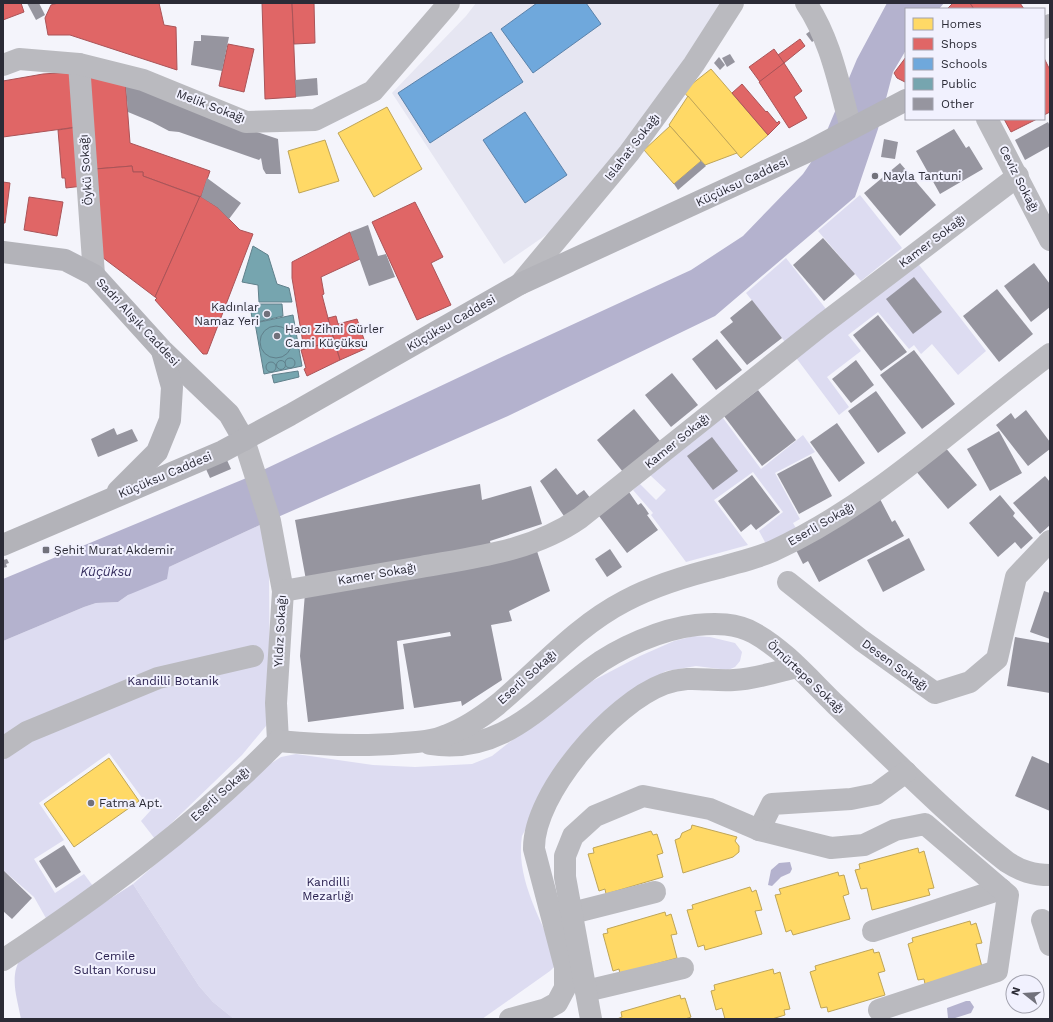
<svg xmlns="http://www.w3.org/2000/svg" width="1053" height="1022" viewBox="0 0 1053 1022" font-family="'Work Sans',sans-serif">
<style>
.built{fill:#e6e6f2}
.green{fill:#dddcf1}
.forest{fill:#d4d2ea}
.water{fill:#b4b2ce}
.homes{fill:#ffd966;stroke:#bfa558}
.shops{fill:#e06666;stroke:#aa5458}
.schools{fill:#6fa8dc;stroke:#5b82aa}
.public{fill:#76a5af;stroke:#60808b}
.building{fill:#96959f}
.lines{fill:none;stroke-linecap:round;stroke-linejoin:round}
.minor{stroke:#bababf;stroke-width:22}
.primary{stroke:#b3b3b9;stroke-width:22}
.poi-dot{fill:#71717b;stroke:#f1f1fe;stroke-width:1.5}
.labels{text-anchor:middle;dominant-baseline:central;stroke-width:4;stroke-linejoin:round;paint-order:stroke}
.street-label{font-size:12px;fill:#2b2b36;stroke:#f1f1fe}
.poi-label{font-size:12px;fill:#2b2b36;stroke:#f1f1fe;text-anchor:start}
.park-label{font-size:12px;fill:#29204f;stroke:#f1f1fe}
.water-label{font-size:13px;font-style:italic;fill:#362e5f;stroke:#f1f1fe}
</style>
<rect width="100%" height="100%" fill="#f4f4fb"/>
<polygon class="built" points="476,3 724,3 701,41 562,224 504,264 392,93 466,16"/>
<g class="green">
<polygon points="860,195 902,248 861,281 818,231"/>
<polygon points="786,258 826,309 785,342 746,293"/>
<polygon points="916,261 986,351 958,375 932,344 921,354 914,345 909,349 878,312 848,335 861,351 827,377 849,407 839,415 794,355"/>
<polygon points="720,414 761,469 803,435 815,452 775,473 800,519 793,523 797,530 766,544 759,531 783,512 753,472 714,500 748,545 686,562 651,515 653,513 633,490 640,484 656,500 666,490 650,475"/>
<polygon points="262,524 269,569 270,711 266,726 242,755 155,839 141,821 151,810 109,753 39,803 64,840 34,859 55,893 84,874 93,886 47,920 34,897 3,870 3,641 84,607 96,603 118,602 169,567"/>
<path d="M694 636 710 637 735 643 742 652 740 661 735 667 728 670 696 666 666 671 648 681 577 741 563 756 522 836C515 880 543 923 559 962L550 971 482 1019H234L213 1002 199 986 133 884 270 764 281 757 296 754 373 765 415 767 472 764 492 756 577 689 640 656 674 641Z"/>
</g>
<path class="forest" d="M133 884 199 986 213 1002 234 1019H21C17 997 8 974 23 955Z"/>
<g class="water">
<polygon points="887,3 944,3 939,9 906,9 906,50 893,72 878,129 855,197 715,316 508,416 262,524 169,567 167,579 128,595 118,602 96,603 84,607 3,641 3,579 244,479 504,356 691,270 743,236 803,174 818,152 857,59"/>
<polygon points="790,862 792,869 790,873 781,877 772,886 768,885 771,870 779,863"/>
<polygon points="966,1001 970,1001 974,1007 971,1013 952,1019 948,1018 947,1008"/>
</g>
<g class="homes">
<polygon points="711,69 768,135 741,158 683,91"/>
<polygon points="688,96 737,153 705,165 669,125"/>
<polygon points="387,107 422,169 374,197 338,133"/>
<polygon points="670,126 701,161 674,184 644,150"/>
<polygon points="325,140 339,181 299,193 288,151"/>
<polygon points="109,758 139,801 74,847 44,804"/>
<polygon points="692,825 737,837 735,841 739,846 739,852 733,857 683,873 675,840 680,838 682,833 691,829"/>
<polygon points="651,831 653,835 657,834 663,853 657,855 663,877 606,894 605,889 599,891 588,854 594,853 593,848"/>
<polygon points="918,848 919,853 924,851 934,888 928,889 930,895 872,910 867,888 861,889 855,870 860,869 859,864"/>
<polygon points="838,872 839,876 844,875 849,894 843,896 850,919 793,935 791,930 786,932 775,895 781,894 779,889"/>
<polygon points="750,887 752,892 756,890 762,910 755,911 762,934 705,950 704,945 698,947 687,910 693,909 692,905"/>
<polygon points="665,912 666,916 671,914 677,934 671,935 677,958 620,974 619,969 613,971 603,934 608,933 607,929"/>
<polygon points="970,921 971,925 976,923 982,943 976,944 982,967 925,984 924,979 918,980 908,944 913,942 912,938"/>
<polygon points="873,949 874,953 879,952 885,971 878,973 885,995 828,1012 827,1007 821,1008 810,972 816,970 815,966"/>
<polygon points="773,969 774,974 780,972 790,1009 784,1010 785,1015 772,1019 725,1019 722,1008 716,1010 711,991 715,990 714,985"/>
<polygon points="680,995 681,999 685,998 691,1017 685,1019 617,1019 622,1017 621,1012"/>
</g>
<g class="shops">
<polygon points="3,3 21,3 24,12 3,20"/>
<polygon points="58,3 159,3 164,25 176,27 177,70 70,35 48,35 45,18 51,5"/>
<polygon points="262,3 292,3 296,97 265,99"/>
<polygon points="292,3 314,3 315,43 294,44"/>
<polygon points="953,3 970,3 974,9 947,9"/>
<polygon points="970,3 1020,3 1024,9 974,9"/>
<polygon points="800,39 805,46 784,63 778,55"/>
<polygon points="228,44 254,49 244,92 219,86"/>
<polygon points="774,49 784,63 760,82 749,67"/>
<polygon points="906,57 906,81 905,82 897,78 894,73"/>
<polygon points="1044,58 1050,70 1050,112 1044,115"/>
<polygon points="784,63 802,91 794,97 807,118 789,128 759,82"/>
<polygon points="85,70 125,77 130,143 210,171 201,197 143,176 143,172 133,172 132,166 95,169"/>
<polygon points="71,72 77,127 3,137 3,81 43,74"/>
<polygon points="742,84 766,112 767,111 777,123 779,121 780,123 768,135 732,93"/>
<polygon points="1004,119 1037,119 1011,132"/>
<polygon points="78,127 83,186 66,188 65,178 62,178 58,130"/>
<polygon points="132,166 133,172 143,172 143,176 200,197 155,297 102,257 95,169"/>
<polygon points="3,182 10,183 5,223 3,223"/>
<polygon points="200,196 217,207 240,230 253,234 207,354 203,354 155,300 157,298 155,297"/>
<polygon points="29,197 63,202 57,236 24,230"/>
<polygon points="415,202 443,257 431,263 451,305 417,320 372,222"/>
<polygon points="350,232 360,259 321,277 324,294 322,295 334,341 304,349 292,278 292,262"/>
<polygon points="336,316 338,324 357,319 367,348 340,360 328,318"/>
<polygon points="334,341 340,360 307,376 304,369 306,368 301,350"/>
</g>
<g class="schools">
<polygon points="537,3 586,3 601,24 533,73 501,29"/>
<polygon points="491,32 523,82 430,143 398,93"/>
<polygon points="525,112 567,175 525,203 483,140"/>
</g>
<g class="public">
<polygon points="253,246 268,255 277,284 289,288 292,302 259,302 258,285 242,282"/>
<polygon points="259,304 282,304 283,316 253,323 251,312"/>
<polygon points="293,315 302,366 264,374 255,323"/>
<circle cx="276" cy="342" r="16"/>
<circle cx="290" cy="363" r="5"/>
<circle cx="281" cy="365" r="4.5"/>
<circle cx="271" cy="367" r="5"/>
<polygon points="298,371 299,377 274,383 272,375"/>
</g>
<g class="building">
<polygon points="27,3 39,3 45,15 36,20"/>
<polygon points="813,29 818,38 812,42 806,34"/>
<polygon points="201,35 229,37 222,71 191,65 194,41 201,41"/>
<polygon points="730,54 735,62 727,67 722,58"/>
<polygon points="719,57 725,65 720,70 714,63"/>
<polygon points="125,77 185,108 278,139 281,174 266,174 263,169 261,158 259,160 179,132 169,131 152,122 128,112"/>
<polygon points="317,78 318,95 296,97 295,80"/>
<polygon points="1048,122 1050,126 1050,146 1025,160 1015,140"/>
<polygon points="954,129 966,148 969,146 983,169 940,194 916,151"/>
<polygon points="884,139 898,142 895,159 881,157"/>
<polygon points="701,161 706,166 678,190 674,184"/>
<polygon points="900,163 936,205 900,236 864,193"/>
<polygon points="207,178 241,203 229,219 217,207 201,197"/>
<polygon points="368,225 378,256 386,254 395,277 369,286 350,232"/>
<polygon points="823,238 855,274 824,301 793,265"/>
<polygon points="1034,263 1050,284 1050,307 1031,322 1004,286"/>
<polygon points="914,277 942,312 913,334 886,299"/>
<polygon points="997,289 1033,334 999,362 963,316"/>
<polygon points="752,300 782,338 747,365 720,332 733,322 730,318"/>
<polygon points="878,315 907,352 881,371 853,335"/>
<polygon points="717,339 742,370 716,390 692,359"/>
<polygon points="914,350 955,404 922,429 880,375"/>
<polygon points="856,360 874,385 851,403 832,379"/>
<polygon points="672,373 698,405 671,427 645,395"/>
<polygon points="758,390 796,440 762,466 724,416"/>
<polygon points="876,391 906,433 878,453 848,411"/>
<polygon points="634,409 660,441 623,472 597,440"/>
<polygon points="1026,410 1050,442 1050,449 1028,466 996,425 1011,413 1015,419"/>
<polygon points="837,423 865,463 839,482 810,442"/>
<polygon points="114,428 117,435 132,429 138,441 98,457 91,439"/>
<polygon points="999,431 1022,473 990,491 967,449"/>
<polygon points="712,437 738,471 713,490 687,456"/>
<polygon points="944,446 977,485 948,509 915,470"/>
<polygon points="811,456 832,496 799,514 777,474"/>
<polygon points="227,460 231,469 210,478 206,469"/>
<polygon points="556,468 577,495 584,490 591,499 566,519 540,481"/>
<polygon points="752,475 780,512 756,530 751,524 741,532 718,501"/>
<polygon points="1045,476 1050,482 1050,525 1040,534 1013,503"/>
<polygon points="480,484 482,500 531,486 542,524 490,541 491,545 306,580 295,520"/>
<polygon points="629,492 638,505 641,503 645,508 649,514 647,515 658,530 627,553 599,516"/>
<polygon points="1000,495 1015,513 1013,516 1033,538 1021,549 1015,542 998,557 969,523"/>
<polygon points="880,499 892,522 895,520 904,536 819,582 808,561 803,564 794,546"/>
<polygon points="909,538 925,570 883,592 867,560"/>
<polygon points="536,548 550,591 509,611 512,621 491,625 502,680 462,706 461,701 414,708 403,644 451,636 450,632 397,641 404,709 308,722 300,656 305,593"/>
<polygon points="610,549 622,567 607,577 595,559"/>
<polygon points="7,559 9,563 6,564 7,567 3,568 3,560"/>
<polygon points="1044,591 1050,593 1050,639 1030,632"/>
<polygon points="1015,637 1050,643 1050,693 1007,686"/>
<polygon points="1032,756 1050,764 1050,811 1015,796"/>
<polygon points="64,845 81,872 56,888 39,861"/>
<polygon points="3,870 32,898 12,919 3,911"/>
</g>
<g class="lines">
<g class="minor">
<path d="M806 3C831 40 839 86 851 128"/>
<polyline points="79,64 94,275"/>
<polyline points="3,65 19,59 79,64 143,80 246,122 315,120 373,91 449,3"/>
<polyline points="987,119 1050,240"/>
<polyline points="520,284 629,153 694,64 733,3"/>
<polyline points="244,440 270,521 283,591 276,703 278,741"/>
<polyline points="788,582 861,640 935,693 970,682 997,659 1016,577 1050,541"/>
<path d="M283 591C329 583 375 575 421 567 476 557 533 551 580 518L822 325 1018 176"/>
<path d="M430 744C500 755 539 707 590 669 618 648 661 629 696 625 716 623 736 623 754 633 785 650 811 681 836 705 891 757 948 816 1007 862 1021 871 1033 875 1050 875"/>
<polyline points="3,748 27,732 158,678 253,656"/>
<polyline points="572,913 655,892"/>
<polyline points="1042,920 1050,945"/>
<polyline points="873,931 1001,889"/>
<path d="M3 960C101 895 196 825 278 741 320 745 362 747 403 743 418 742 434 741 447 735 464 729 483 716 497 705 540 669 575 627 625 601 655 585 689 575 722 567 739 562 757 558 773 551 877 503 959 422 1050 354"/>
<polyline points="586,991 683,968"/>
<polyline points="879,1010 997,971 1008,895 925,824 895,830 864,845 831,848 759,830 772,804 851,799 876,794 906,772"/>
<path d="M510 1019 546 1009 557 1003 565 988V967L534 849C533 793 613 703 664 684 690 674 709 682 734 680 755 679 776 672 796 667"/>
<polyline points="591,1019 565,877 565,856 573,836 595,816 643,796 710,809 759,830"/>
</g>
<g class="primary">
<polyline points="1044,28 1050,25"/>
<polyline points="3,252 65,260 94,275 162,350 229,414 244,440"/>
<polyline points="118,491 157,452 170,420 172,387 162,351"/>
<polyline points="3,545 223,451 290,415 520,284 809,151 906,100"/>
</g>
</g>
<g class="poi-dot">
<circle cx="875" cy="176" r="4"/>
<circle cx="267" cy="314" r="4"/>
<circle cx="277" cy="336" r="4"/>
<rect x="42" y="546" width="8" height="8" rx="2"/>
<circle cx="91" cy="803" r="4"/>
</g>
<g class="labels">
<g class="street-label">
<text transform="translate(211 106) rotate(21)">Melik Sokağı</text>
<text transform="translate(632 147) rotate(-52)">Islahat Sokağı</text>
<text transform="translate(86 170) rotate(-94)">Öykü Sokağı</text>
<text transform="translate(1019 179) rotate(63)">Ceviz Sokağı</text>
<text transform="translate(742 182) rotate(-25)">Küçüksu Caddesi</text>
<text transform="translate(932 241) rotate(-37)">Kamer Sokağı</text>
<text transform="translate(138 322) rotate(47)">Sadri Alışık Caddesi</text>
<text transform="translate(451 323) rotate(-30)">Küçüksu Caddesi</text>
<text transform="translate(677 441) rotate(-39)">Kamer Sokağı</text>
<text transform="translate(165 475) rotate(-23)">Küçüksu Caddesi</text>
<text transform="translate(821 524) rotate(-30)">Eserli Sokağı</text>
<text transform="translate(377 574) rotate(-10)">Kamer Sokağı</text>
<text transform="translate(280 631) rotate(-87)">Yıldız Sokağı</text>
<text transform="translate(895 665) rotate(36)">Desen Sokağı</text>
<text transform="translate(527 677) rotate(-42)">Eserli Sokağı</text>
<text transform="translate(806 677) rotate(43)">Ömürtepe Sokağı</text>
<text transform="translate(220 794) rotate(-42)">Eserli Sokağı</text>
</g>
<g class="poi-label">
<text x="883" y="176">Nayla Tantuni</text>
<text x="259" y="307" text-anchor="end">Kadınlar<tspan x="259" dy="14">Namaz Yeri</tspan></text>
<text x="285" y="329">Hacı Zihni Gürler<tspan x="285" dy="14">Cami Küçüksu</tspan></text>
<text x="54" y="550">Şehit Murat Akdemir</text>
<text x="99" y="803">Fatma Apt.</text>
</g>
<g class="park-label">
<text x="173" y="681">Kandilli Botanik</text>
<text x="328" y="882">Kandilli<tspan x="328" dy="14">Mezarlığı</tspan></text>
<text x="115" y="956">Cemile<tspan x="115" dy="14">Sultan Korusu</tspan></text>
</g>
<g class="water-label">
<text x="106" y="571">Küçüksu</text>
</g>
</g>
<rect width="1053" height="1022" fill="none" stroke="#2b2b36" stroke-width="8"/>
<rect x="905" y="8" width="140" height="112" fill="#f1f1fe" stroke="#a2a2ae"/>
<rect x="913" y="18" width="20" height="12" fill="#ffd966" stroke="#a2a2ae"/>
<text x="941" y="28" font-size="12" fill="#2b2b36">Homes</text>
<rect x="913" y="38" width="20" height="12" fill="#e06666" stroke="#a2a2ae"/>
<text x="941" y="48" font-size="12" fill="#2b2b36">Shops</text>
<rect x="913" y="58" width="20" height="12" fill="#6fa8dc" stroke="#a2a2ae"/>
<text x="941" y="68" font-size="12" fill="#2b2b36">Schools</text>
<rect x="913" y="78" width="20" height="12" fill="#76a5af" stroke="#a2a2ae"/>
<text x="941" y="88" font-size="12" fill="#2b2b36">Public</text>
<rect x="913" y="98" width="20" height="12" fill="#96959f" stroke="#a2a2ae"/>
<text x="941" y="108" font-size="12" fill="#2b2b36">Other</text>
<g transform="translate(1025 994) rotate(287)"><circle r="19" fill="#f1f1fe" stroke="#a2a2ae"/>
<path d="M0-3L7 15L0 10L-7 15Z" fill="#71717b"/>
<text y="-6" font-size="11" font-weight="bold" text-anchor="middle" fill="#2b2b36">N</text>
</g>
</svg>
